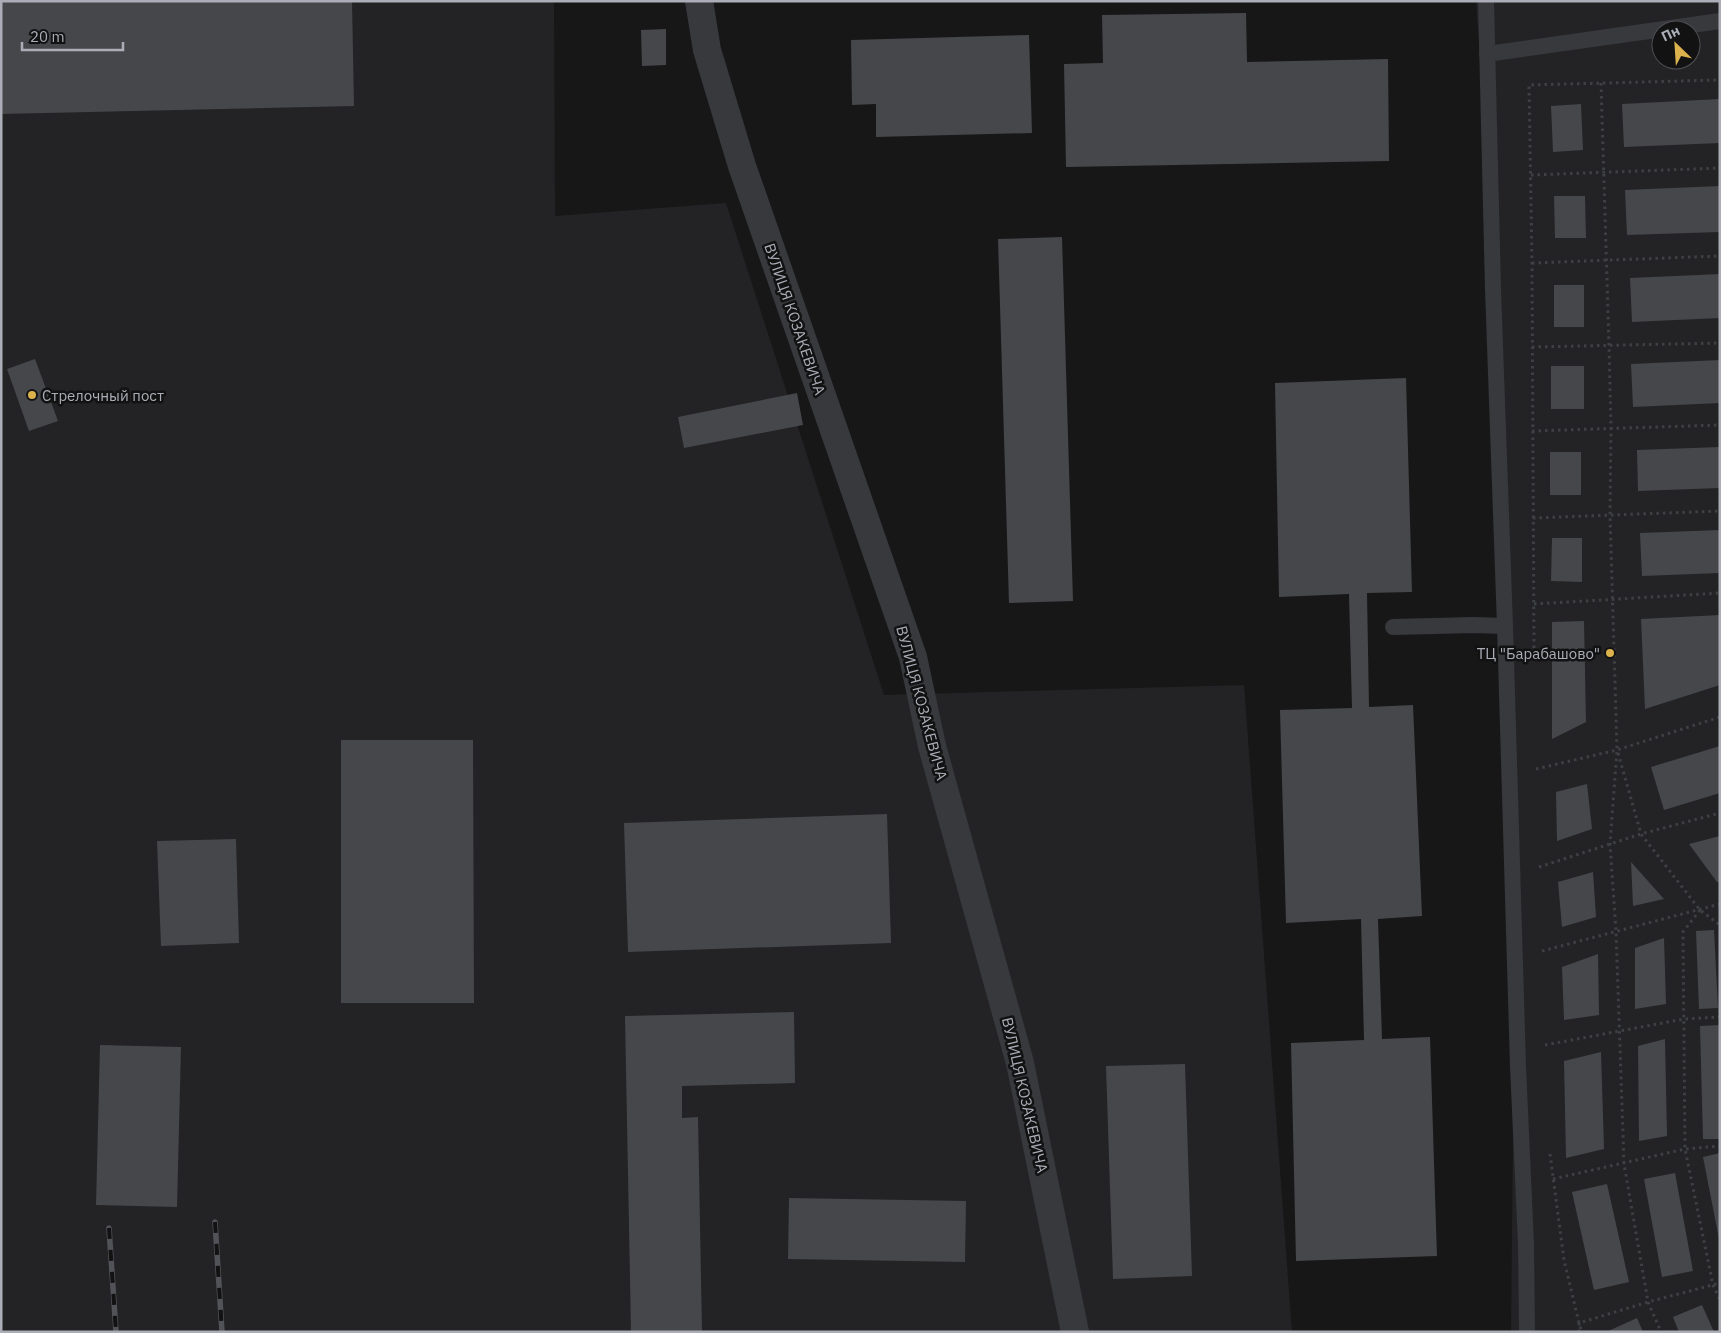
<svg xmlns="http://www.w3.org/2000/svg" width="1721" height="1333" viewBox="0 0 1721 1333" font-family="'IBM Plex Sans',sans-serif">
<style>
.built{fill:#232325;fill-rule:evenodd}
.building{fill:#46474b}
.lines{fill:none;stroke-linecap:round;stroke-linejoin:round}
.path{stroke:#3e4044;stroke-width:3;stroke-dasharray:2.5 4;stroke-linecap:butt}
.service{stroke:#38393d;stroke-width:16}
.minor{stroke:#38393d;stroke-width:28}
.rail-casing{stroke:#525358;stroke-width:5.5}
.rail{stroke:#121213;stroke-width:4;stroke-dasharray:11;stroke-linecap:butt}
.poi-dot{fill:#dbb24c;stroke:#121213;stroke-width:2}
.labels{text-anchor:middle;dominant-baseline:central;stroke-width:5;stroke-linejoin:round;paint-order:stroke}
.street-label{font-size:15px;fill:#abaeb7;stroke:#121213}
.poi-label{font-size:15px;fill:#abaeb7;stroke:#121213;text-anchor:start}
</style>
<rect width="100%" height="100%" fill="#171718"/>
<g class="built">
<polygon points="1,1 554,1 555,216 726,203 884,695 1244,685 1292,1332 1,1332"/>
<path d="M1476 1H1720V1332H1511L1513 1125 1489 181ZM1661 30H1691V60H1661Z"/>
</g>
<g class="building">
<polygon points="1,1 352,1 354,106 1,114"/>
<polygon points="1246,13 1247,62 1388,59 1389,161 1066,167 1064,64 1103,63 1102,15"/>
<polygon points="666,29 666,65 642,66 641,30"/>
<polygon points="1029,35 1032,133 876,137 876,104 852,105 851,40"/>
<polygon points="1720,99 1720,143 1624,147 1622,104"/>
<polygon points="1581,104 1583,150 1553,152 1551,106"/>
<polygon points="1720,186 1720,232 1627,235 1625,190"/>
<polygon points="1554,196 1585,196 1586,238 1555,238"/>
<polygon points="1062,237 1073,601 1009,603 998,239"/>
<polygon points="1720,274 1720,318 1632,322 1630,278"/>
<rect x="1554" y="285" width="30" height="42"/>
<polygon points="35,359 58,421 29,431 7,369"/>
<polygon points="1720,360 1720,403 1633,407 1631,364"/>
<rect x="1551" y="366" width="33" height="43"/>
<polygon points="1406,378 1412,592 1367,593 1369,707 1413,705 1422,916 1378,919 1382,1039 1430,1037 1437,1256 1296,1261 1291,1043 1364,1040 1361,919 1286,923 1280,710 1352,708 1349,594 1279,597 1275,383"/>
<polygon points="797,393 803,425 684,448 678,417"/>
<polygon points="1720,447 1720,488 1638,491 1637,450"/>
<rect x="1550" y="452" width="31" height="43"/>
<polygon points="1720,530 1720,573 1642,576 1640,533"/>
<polygon points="1552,538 1582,538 1582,582 1551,581"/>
<polygon points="1720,615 1720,685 1645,709 1641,619"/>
<polygon points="1584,621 1586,722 1552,739 1552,622"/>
<polygon points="341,740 473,740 474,1003 341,1003"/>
<polygon points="1720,746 1720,793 1664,810 1651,767"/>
<polygon points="1587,784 1592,829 1557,841 1556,792"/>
<polygon points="887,814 891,943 628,952 624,823"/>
<polygon points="1720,836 1720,882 1717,882 1689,844"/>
<polygon points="236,839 239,943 161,946 157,841"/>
<polygon points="1631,862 1664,899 1633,906"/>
<polygon points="1593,872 1596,917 1562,927 1558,882"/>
<polygon points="1714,930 1718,1008 1699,1009 1696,931"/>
<polygon points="1664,938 1666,1004 1635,1009 1635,948"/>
<polygon points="1598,954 1599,1015 1564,1020 1562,967"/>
<polygon points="794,1012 795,1083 682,1086 682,1118 698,1117 702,1332 631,1332 625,1016"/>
<polygon points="1720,1025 1720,1139 1703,1139 1700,1026"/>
<polygon points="1665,1039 1667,1136 1639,1141 1638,1046"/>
<polygon points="100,1045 181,1047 177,1207 96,1205"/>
<polygon points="1601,1052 1604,1149 1566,1158 1564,1061"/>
<polygon points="1185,1064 1192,1276 1113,1279 1106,1066"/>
<polygon points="1720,1153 1720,1239 1719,1239 1703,1157"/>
<polygon points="1675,1173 1693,1271 1662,1277 1644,1179"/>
<polygon points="1607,1184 1629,1282 1594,1290 1572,1192"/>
<polygon points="789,1198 966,1201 965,1262 788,1259"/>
<polygon points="1702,1305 1714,1332 1679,1332 1673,1317"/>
<polygon points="1637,1318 1643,1332 1606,1332"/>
</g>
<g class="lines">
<g class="path">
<polyline points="1601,83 1609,345 1611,428 1610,515 1617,750 1610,844 1616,931 1624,1164 1648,1302 1661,1332"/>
<polyline points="1531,175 1720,168"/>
<polyline points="1532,263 1720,256"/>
<polyline points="1532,347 1720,343"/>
<polyline points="1532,431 1720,425"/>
<polyline points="1533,518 1720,511"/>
<polyline points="1534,604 1720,593"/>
<polyline points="1534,648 1532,263 1529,85 1720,80"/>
<polyline points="1618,753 1641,834 1700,910 1720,925"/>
<polyline points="1536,769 1617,750 1720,717"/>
<polyline points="1539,867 1641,834 1720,813"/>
<polyline points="1700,910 1683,932 1685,1149 1713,1285 1720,1300"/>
<polyline points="1542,951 1720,904"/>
<polyline points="1545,1045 1684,1019 1720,1017"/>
<polyline points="1550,1154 1564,1260 1579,1323 1582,1332"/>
<polyline points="1553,1179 1685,1149 1720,1146"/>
<polyline points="1579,1332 1579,1323 1648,1302 1720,1283"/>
</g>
<g class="service">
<polyline points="1486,1 1493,289 1505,626 1518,1066 1526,1244 1527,1332"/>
<polyline points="1487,54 1720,21"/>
<polyline points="1393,627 1474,625 1505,626"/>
</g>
<polyline class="minor" points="699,1 707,50 742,166 913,657 932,746 1020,1063 1075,1332"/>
<defs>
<g id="rail">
<polyline points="215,1222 222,1332"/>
<polyline points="109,1228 116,1332"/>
</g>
</defs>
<use href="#rail" class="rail-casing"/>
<use href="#rail" class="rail"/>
</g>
<g class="poi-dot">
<circle cx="32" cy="395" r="5"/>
<circle cx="1610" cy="653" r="5"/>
</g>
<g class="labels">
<g class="street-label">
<text transform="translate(795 319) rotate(71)">ВУЛИЦЯ КОЗАКЕВИЧА</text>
<text transform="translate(922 703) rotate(75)">ВУЛИЦЯ КОЗАКЕВИЧА</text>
<text transform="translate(1025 1095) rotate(77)">ВУЛИЦЯ КОЗАКЕВИЧА</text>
</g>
<g class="poi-label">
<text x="42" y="395">Стрелочный пост</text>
<text x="1600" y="653" text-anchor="end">ТЦ "Барабашово"</text>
</g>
</g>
<rect width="1721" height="1333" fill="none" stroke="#abaeb7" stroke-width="5"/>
<g transform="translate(1676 45) rotate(335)"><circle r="24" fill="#121213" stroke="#4f5055"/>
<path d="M0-4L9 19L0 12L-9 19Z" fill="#dbb24c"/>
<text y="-8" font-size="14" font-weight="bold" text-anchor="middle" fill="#abaeb7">Пн</text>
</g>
<path d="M22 42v8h101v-8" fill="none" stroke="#abaeb7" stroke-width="2.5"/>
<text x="30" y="42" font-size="15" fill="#abaeb7" stroke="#121213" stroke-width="4" paint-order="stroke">20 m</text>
</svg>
